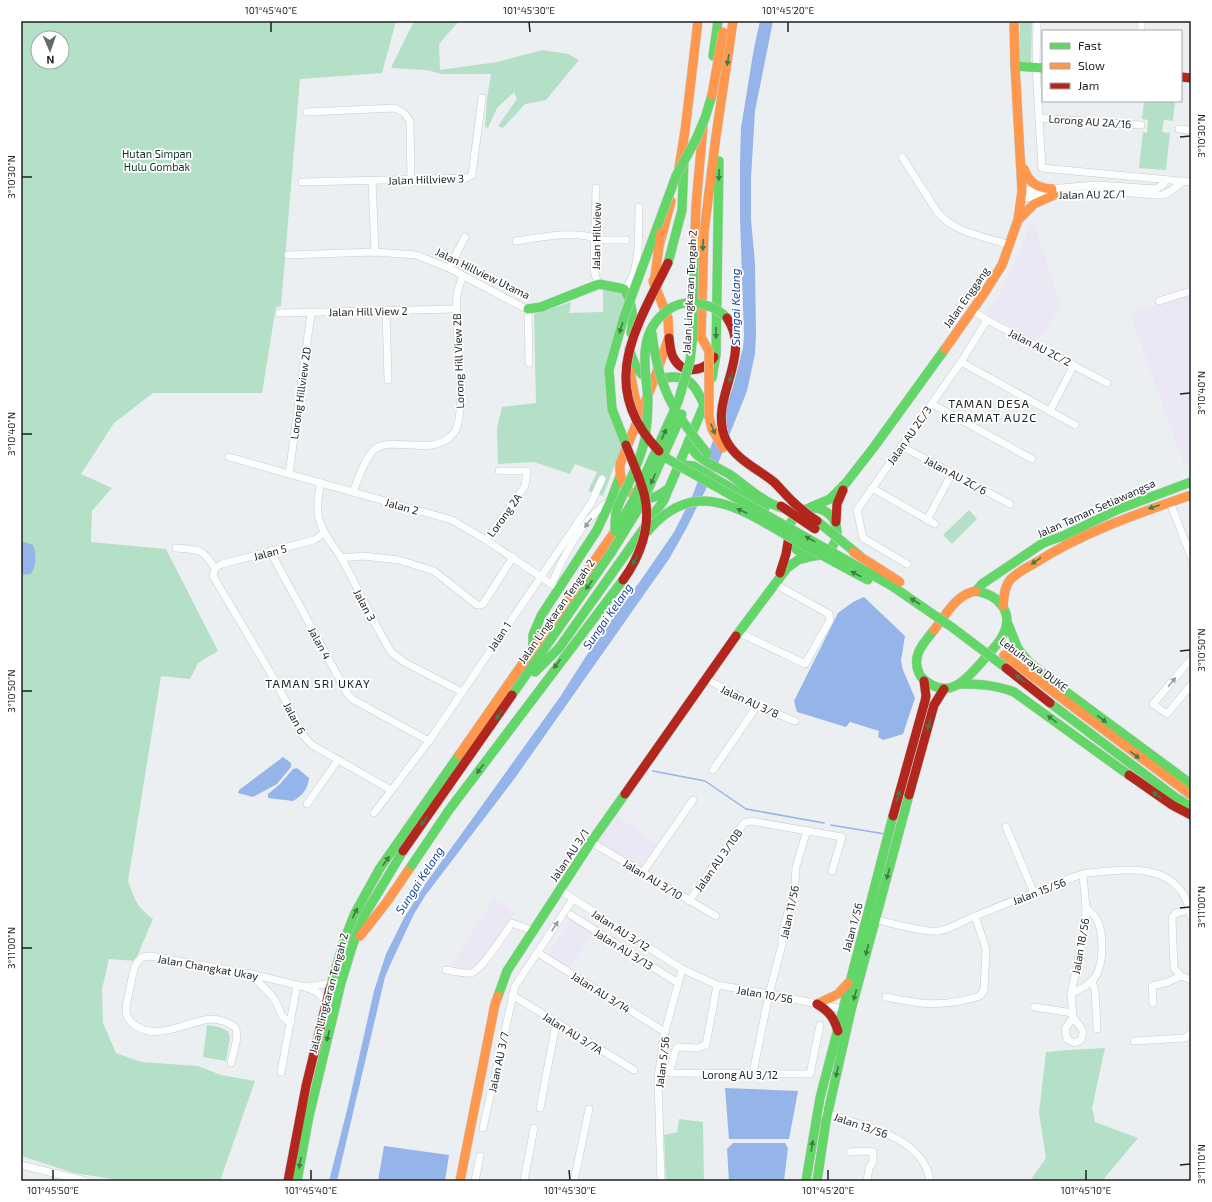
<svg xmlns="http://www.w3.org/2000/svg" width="1212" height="1202" viewBox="0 0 1212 1202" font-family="'Exo 2',sans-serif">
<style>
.commercial{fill:#ebe7f4}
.green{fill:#b3e0c7;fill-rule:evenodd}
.water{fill:#95b4e9}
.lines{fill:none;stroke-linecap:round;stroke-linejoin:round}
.stream{stroke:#95b4e9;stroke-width:1.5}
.street-casing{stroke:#c8cbcd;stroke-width:8}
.fast-casing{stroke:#c8cbcd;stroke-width:10}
.slow-casing{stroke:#c8cbcd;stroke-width:10}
.jam-casing{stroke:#c8cbcd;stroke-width:10}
.street{stroke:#fcfdfd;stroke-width:7}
.fast{stroke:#63d668;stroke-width:9}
.slow{stroke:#ff974d;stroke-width:9}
.jam{stroke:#b3261e;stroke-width:9}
.fast-bridge-casing{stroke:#cbcdce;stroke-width:10;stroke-linecap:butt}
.slow-bridge-casing{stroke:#cbcdce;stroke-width:10;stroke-linecap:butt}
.jam-bridge-casing{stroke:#cbcdce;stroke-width:10;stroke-linecap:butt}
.fast-bridge{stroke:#63d668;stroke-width:9}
.slow-bridge{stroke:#ff974d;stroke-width:9}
.jam-bridge{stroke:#b3261e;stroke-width:9}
.oneway{fill:#407c46}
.oneway2{fill:#989a9b}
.ticks{fill:none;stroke:#1e2123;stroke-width:1.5}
.labels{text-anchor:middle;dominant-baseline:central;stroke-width:3.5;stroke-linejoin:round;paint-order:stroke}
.street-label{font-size:11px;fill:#1e2123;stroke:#fff}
.park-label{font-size:11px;fill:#0a351f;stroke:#fff}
.water-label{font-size:12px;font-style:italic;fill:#18479e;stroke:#fff}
.neighbourhood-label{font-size:12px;letter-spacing:1px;fill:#1e2123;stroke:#fff}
.neatline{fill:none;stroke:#1e2123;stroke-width:1.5}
.ticks-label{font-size:10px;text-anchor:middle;fill:#1e2123}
</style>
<rect width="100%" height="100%" fill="#eceff2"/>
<g class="commercial">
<polygon points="1033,220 1061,306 1039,340 985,313 1000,294"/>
<polygon points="1191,294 1191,463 1184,465 1130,313"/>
<polygon points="616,815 659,845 642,869 596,843"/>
<polygon points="495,900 512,910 514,914 509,924 478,966 472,971 449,969 492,901"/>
<polygon points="571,918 594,932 568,969 547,956"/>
</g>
<g class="green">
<path d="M21 21H396L382 73 300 79 281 306 276 307 262 393H153L114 423 81 474 112 488 92 511 91 542 166 549 218 651 198 663 190 679 161 676 128 881C135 900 136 906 153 919L135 961 109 959 102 989 103 1023 116 1053 141 1062 198 1066 221 1075 255 1081 220 1181H125L74 1173 21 1156ZM38 38H62V62H38Z"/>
<polygon points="414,21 459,21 439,44 440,70 497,62 542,50 568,54 579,60 546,100 525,104 503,128 498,126 517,99 514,92 497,108 488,128 485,127 487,98 491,74 442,74 426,70 391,68"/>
<polygon points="1020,21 1032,21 1031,62 1019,62"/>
<polygon points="1144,101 1175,101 1173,121 1164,120 1162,132 1170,133 1166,170 1139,168 1143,132 1147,133 1148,120 1142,119"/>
<polygon points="603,289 624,293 627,303 607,377 622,446 603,496 588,491 597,472 575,464 570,474 534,462 498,464 497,428 502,407 536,403 534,314 571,302 569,313 603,312"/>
<polygon points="969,510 977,519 952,544 943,535"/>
<polygon points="207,1025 219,1027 228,1031 230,1037 226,1061 203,1057"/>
<polygon points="1105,1048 1092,1108 1095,1122 1138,1138 1102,1181 1085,1180 1083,1181 1030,1181 1046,1158 1039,1113 1046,1052 1069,1050"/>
<polygon points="679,1119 703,1122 704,1181 666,1181 664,1135 677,1132"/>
</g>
<g class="water">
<polygon points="760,21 773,21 755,111 751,178 751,220 755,263 756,334 755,354 747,391 715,471 686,529 669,559 515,778 425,896 414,914 391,963 385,977 337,1181 329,1181 348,1106 374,991 386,954 404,918 426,883 560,697 597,639 641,580 674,532 692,497 733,387 743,348 744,336 740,217 740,163 741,128 754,48"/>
<path d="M21 541 33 545C37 555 36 565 31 574L21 575Z"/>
<polygon points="864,597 905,636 901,661 903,670 915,698 903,734 883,740 878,737 879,731 850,722 846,727 797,712 794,701 838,613 853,602"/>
<polygon points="283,757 291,763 291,767 277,784 253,797 238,793 239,790"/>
<path d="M297 768 309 778C308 789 302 796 293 801L268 798V794L280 784 293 769Z"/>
<polygon points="725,1088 798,1091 789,1139 729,1139"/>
<polygon points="733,1143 785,1143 788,1148 784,1181 729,1181 727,1149"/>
<polygon points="384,1146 449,1155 445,1181 378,1181"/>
</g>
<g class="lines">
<g class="stream">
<polyline points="653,771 705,781 746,809 824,823"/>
<polyline points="831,825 885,834"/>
</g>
<defs>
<g id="street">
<polyline points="1037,21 1036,67 1042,168 1191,182"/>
<polyline points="1141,31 1141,21"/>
<polyline points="307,112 395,108 404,113 410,121 411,180"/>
<polyline points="1039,118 1141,125"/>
<polyline points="1179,129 1191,130"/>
<path d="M902 157 938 213C955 233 986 237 1010 245"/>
<polyline points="372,181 375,252"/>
<polyline points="302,182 467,178 472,175 482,98"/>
<polyline points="596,188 594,269 596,278 599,284"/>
<polyline points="1022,191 1098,185 1156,189 1164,184 1165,180"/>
<polyline points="1022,198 1101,192 1123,192 1154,195 1163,195 1171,191 1183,181"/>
<path d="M516 241C537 238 580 229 599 240H626"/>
<polyline points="288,255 375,252 416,255 449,268 522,307 528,309 529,363"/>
<polyline points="449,268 465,237"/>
<path d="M624 289C642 273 638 229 639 207"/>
<polyline points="1159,301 1191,291"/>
<polyline points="972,310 987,320 1107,383"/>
<polyline points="386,311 388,380"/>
<polyline points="279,313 456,309"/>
<polyline points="961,362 1075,425"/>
<polyline points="932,404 1032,459"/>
<polyline points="1050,411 1074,365"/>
<polyline points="901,446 1010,504"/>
<polyline points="229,457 452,520 486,540 559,589"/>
<polyline points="289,474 311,313"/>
<path d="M321 483C318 495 316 506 319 519 323 535 334 546 342 559 359 590 373 622 391 652L404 662 462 692"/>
<polyline points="872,488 935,524"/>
<path d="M353 492C358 480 365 457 375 449 392 435 433 458 453 434 470 414 453 326 457 296 457 289 461 282 463 276"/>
<polyline points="1170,502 1191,557"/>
<polyline points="927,520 952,473"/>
<polyline points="486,540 525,486 527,471 499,471"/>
<path d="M176 548C199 550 202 548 215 568"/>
<polyline points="270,551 347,693 352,699 429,741"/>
<polyline points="341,558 363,556 399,560 434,571 477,605 480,605 483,604 513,557"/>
<polyline points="907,564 863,538 857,510 961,362 987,320"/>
<polyline points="215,568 213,576 270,672 294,716 301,733 312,745 391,790"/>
<polyline points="215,568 222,564 314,540 324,533"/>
<path d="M552 584C564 554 583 520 609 501"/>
<polyline points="738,632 805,664 830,620 829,614 775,584"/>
<polyline points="1191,659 1153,704 1167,714 1191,685"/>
<polyline points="706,679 757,706 795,721"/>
<polyline points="713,770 757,706"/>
<polyline points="307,804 338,760"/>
<polyline points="374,813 429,741 591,503 602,479"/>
<polyline points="1006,827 1034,893"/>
<polyline points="591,842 716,916"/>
<polyline points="643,872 693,800"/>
<polyline points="560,890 682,969 717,985 769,994 847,1010"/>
<polyline points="689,901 744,823 751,821 842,837 832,871"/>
<polyline points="1190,910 1176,913 1172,918 1174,968 1181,976 1191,980"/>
<polyline points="571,915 678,983"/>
<path d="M871 918C885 922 926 933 939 931 952 929 964 920 976 916 999 906 1023 897 1046 888 1058 884 1071 877 1083 874 1092 872 1101 872 1110 871 1149 867 1184 873 1191 917"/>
<polyline points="538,953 665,1032"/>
<path d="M446 970C454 971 463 974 471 973 481 971 505 933 512 923L533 931"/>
<polyline points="251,974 272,996 277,1004 282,1016 290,1023"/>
<polyline points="1092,981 1095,990 1097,1029"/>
<polyline points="717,985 706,1045 697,1048 679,1047 676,1049 670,1070 670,1073 810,1074 820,1025"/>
<polyline points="305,987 332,983"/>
<path d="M1071 994C1078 990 1087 986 1092 981 1104 970 1104 936 1098 922 1096 916 1091 912 1086 908"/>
<polyline points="512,995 634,1070"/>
<path d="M886 997C898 999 909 1002 921 1003 940 1005 961 1002 980 996L984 990 986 949 975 916"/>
<polyline points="1153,1003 1152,986 1168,982 1181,976"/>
<polyline points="1034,1007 1073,1013"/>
<polyline points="1073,1017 1065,1029 1067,1039 1074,1043 1081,1040 1083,1033 1082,1029 1073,1017 1071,994 1085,925 1086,908 1083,875"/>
<polyline points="1134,1041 1185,1038 1191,1033"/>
<path d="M231 1063 237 1038 236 1028C228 1022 221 1019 211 1019 188 1021 158 1041 136 1026 124 1018 125 1010 128 997 130 988 133 970 136 964 137 961 141 959 142 957L150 956 251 974 305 987 317 992 326 1001"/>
<polyline points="281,1072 297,985"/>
<polyline points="753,1073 769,994 782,945 782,936 795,884 796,867 807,830"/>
<polyline points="540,1108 555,1029 558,1023"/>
<path d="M824 1113C834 1115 844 1119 853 1122 884 1131 925 1145 930 1181"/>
<polyline points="483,1128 515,986 573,899"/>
<polyline points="850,1152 865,1151 873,1152 873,1162 869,1168 867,1181"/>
<polyline points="21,1165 86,1181"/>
<polyline points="475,1181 480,1156"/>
<polyline points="524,1181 534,1128"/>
<polyline points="574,1181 589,1109"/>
<polyline points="661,1181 658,1078 665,1032 682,969"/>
</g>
<g id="fast">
<polyline points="713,56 718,21"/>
<polyline points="1015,66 1043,68"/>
<polyline points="668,263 682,210 684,159"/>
<path d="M528 309 541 307 599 284 624 289C633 303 634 317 631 333"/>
<path d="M629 349C634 362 636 373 649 379"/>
<polyline points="712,378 716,355 719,161"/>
<path d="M688 442C691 446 693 451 697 455 707 463 718 468 729 474 748 487 766 506 790 510"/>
<polyline points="677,467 683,465 694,466 765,508"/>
<path d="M636 496C649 502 659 496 669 488L704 405C692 377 684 373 654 380"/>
<polyline points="811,507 830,499 846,483 874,447 945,349"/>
<circle cx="813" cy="532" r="24"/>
<polyline points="976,591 982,584 1043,543 1063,536 1119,509 1191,482"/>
<polyline points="1008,624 1018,649 1028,661 1057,685 1191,784"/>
<path d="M934 630C924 643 911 655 919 673 921 679 927 682 932 685 955 698 973 671 987 656 992 650 998 644 1002 637 1015 614 1000 595 976 591"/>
<polyline points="736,636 787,568 798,560 813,556"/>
<polyline points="533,647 533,635 541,616 597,530 611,500 620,476"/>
<polyline points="535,672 559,648 664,500 668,490"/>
<path d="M960 684C979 684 996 685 1014 692L1129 775"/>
<polyline points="512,695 611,553"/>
<polyline points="1050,703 1175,797 1191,807"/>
<polyline points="330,988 344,941 354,915 380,868 459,755"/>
<polyline points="498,996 507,971 591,842 625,794"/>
<polyline points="297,1181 309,1116 341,983 353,944 364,916 403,851"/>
<polyline points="806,1181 820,1098 893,816"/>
<polyline points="817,1181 826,1121 851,1010 909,795"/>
</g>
<g id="slow">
<polyline points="679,168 685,131 698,21"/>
<path d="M1024 169C1029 183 1037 188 1052 189"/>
<polyline points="696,206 703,126"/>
<polyline points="1018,220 1034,204 1054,195"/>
<polyline points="660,243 671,201"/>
<polyline points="701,337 704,232 716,136 733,21"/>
<polyline points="945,349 983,295 1002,265 1018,220 1022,191 1015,66 1014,21"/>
<polyline points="630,371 635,398 640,413"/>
<path d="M636 496C623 489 619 478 620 464L654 380 669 337 668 318 653 281"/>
<path d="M1003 606C1004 597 1004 587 1010 580 1017 572 1027 568 1035 563 1083 532 1137 514 1191 495"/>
<path d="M934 630C946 615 956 594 976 591"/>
<polyline points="1004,655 1191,795"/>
<polyline points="459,755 615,531"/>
<polyline points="360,936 386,903 412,865"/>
<polyline points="817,1004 838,994 848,983"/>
<polyline points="460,1181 495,1004 498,996"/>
</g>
<g id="jam">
<polyline points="1181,77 1191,78"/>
<path d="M669 338C670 344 670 351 673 357 682 375 703 373 714 357"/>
<polyline points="836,522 837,504 843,490"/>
<polyline points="780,573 786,554 789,536"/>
<polyline points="1129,775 1172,805 1191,815"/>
<polyline points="625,794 736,636"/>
<polyline points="909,795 934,705 944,689"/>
<polyline points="893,816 925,701 926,696 924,681"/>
<polyline points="403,851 512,695"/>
<path d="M817 1004C829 1011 834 1018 838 1031"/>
<polyline points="288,1181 306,1086 330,988"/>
</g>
</defs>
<use href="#street" class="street-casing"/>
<use href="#fast" class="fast-casing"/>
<use href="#slow" class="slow-casing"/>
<use href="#jam" class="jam-casing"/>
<use href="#street" class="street"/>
<use href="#fast" class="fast"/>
<use href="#slow" class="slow"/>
<use href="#jam" class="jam"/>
<defs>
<g id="fast-bridge">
<path d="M652 333C658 387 673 412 707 453"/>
<polyline points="626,445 612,409 609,370 624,317 676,176 696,139 705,118 712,95"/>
<polyline points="659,451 668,459 683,468 892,586 953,628 1006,668"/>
<polyline points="817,521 860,556"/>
<polyline points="616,530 633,501 678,402 690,361 693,335 694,257"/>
<path d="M615 531C615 525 615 519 616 513 618 503 624 494 628 485 635 470 641 456 645 439 647 426 648 414 648 400 646 370 637 338 662 315 669 308 676 304 686 303 701 302 717 307 727 318"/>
<path d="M647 532C695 474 742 510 793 539 818 553 843 567 868 580"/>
<polyline points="611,553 642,503 682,414"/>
<polyline points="412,865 449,810 623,580"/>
</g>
<g id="slow-bridge">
<polyline points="712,95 723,32"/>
<polyline points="694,257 696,206"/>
<polyline points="654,283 661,232"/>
<polyline points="701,337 709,351 709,417 712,429 723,448"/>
<polyline points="853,552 900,582"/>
</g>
<g id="jam-bridge">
<path d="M727 318C754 357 707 399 726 440 736 460 758 469 774 482 780 488 785 494 791 500 799 508 808 515 817 521"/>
<path d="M659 451C597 387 635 329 668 263"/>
<polyline points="781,506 815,529"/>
<path d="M623 580C640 557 651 527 645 498 642 482 632 461 626 445"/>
<polyline points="1006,668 1050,703"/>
</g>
</defs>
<use href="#fast-bridge" class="fast-bridge-casing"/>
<use href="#slow-bridge" class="slow-bridge-casing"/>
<use href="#jam-bridge" class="jam-bridge-casing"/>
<use href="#fast-bridge" class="fast-bridge"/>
<use href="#slow-bridge" class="slow-bridge"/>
<use href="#jam-bridge" class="jam-bridge"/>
</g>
<defs><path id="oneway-solid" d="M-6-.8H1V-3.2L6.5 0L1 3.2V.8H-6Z"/></defs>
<g class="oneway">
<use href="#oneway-solid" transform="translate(728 60) rotate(99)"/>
<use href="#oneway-solid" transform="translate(719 175) rotate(92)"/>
<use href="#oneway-solid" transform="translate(703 245) rotate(92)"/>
<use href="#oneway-solid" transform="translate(621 328) rotate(108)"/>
<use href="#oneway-solid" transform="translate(716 333) rotate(91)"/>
<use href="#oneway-solid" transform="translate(731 377) rotate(108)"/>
<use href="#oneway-solid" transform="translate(713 429) rotate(68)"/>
<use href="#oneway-solid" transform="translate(664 434) rotate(-66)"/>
<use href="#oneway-solid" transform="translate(653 479) rotate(114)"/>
<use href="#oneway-solid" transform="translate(1154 507) rotate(161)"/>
<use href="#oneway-solid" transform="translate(742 511) rotate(-156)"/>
<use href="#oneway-solid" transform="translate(810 539) rotate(-151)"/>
<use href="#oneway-solid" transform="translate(635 560) rotate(118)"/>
<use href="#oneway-solid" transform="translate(1036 561) rotate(146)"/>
<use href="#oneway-solid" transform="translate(856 574) rotate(-152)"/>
<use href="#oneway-solid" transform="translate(589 585) rotate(125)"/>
<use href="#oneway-solid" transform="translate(915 601) rotate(-147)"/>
<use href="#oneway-solid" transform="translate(557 664) rotate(127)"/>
<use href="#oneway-solid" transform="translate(1020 678) rotate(-141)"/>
<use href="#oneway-solid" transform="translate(499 715) rotate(125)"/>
<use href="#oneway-solid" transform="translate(1052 719) rotate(-143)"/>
<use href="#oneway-solid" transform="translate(1102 719) rotate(37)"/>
<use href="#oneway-solid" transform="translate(929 724) rotate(105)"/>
<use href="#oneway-solid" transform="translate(1135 755) rotate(37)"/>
<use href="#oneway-solid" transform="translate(480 769) rotate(127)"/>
<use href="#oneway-solid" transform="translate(1157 795) rotate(-145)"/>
<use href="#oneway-solid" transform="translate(898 796) rotate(-74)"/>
<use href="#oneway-solid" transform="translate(424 821) rotate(125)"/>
<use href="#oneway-solid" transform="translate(386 861) rotate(-55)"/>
<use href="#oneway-solid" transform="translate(888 874) rotate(106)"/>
<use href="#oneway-solid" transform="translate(355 913) rotate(-64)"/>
<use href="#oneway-solid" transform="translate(867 950) rotate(104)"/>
<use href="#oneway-solid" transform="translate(855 995) rotate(105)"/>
<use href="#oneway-solid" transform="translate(328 1036) rotate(104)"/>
<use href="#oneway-solid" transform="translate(837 1072) rotate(103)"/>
<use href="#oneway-solid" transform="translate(812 1146) rotate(-81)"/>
<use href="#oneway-solid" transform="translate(300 1163) rotate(101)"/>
</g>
<g class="oneway2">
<use href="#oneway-solid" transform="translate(588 523) rotate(127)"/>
<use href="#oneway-solid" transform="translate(1172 682) rotate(-50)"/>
<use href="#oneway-solid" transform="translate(555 926) rotate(-57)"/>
</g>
<path class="ticks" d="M271 22V32M529 22 530 32M788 22V32M1180 137 1190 136M22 177H32M1180 394 1190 393M22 434H32M1180 651 1190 650M22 691H32M1180 908 1190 907M22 948H32M1180 1165 1190 1164M53 1170V1180M311 1170V1180M569 1170 570 1180M828 1170V1180M1086 1170V1180"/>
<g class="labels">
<g class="street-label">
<text transform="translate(1090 121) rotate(4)">Lorong AU 2A/16</text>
<text transform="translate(426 179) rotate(-2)">Jalan Hillview 3</text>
<text transform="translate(1092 194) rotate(-1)">Jalan AU 2C/1</text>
<text transform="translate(596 236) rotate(-89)">Jalan Hillview</text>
<text transform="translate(483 273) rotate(26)">Jalan Hillview Utama</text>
<text transform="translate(689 292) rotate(-87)">Jalan Lingkaran Tengah 2</text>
<text transform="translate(966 297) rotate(-55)">Jalan Enggang</text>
<text transform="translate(368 311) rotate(-1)">Jalan Hill View 2</text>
<text transform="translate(1040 347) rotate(27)">Jalan AU 2C/2</text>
<text transform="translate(458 361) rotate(-92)">Lorong Hill View 2B</text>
<text transform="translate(300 393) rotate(-82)">Lorong Hillview 2D</text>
<text transform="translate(909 435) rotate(-55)">Jalan AU 2C/3</text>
<text transform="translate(956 475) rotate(28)">Jalan AU 2C/6</text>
<text transform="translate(402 506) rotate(16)">Jalan 2</text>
<text transform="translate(1096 508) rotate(-24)">Jalan Taman Setiawangsa</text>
<text transform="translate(504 515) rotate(-54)">Lorong 2A</text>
<text transform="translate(270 552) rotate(-15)">Jalan 5</text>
<text transform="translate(365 605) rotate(62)">Jalan 3</text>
<text transform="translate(556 611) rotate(-55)">Jalan Lingkaran Tengah 2</text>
<text transform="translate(499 636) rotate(-56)">Jalan 1</text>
<text transform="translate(320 643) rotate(61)">Jalan 4</text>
<text transform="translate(1034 664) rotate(37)">Lebuhraya DUKE</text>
<text transform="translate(750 701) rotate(25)">Jalan AU 3/8</text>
<text transform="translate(295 718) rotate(62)">Jalan 6</text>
<text transform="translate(569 855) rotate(-56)">Jalan AU 3/1</text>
<text transform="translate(718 860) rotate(-55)">Jalan AU 3/10B</text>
<text transform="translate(653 879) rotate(31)">Jalan AU 3/10</text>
<text transform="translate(1039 891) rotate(-21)">Jalan 15/56</text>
<text transform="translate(789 912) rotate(-78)">Jalan 11/56</text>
<text transform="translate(852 927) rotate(-75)">Jalan 1/56</text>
<text transform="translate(621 930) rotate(33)">Jalan AU 3/12</text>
<text transform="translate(1080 946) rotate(-80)">Jalan 18/56</text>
<text transform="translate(624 949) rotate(32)">Jalan AU 3/13</text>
<text transform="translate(208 967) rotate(10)">Jalan Changkat Ukay</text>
<text transform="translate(601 992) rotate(32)">Jalan AU 3/14</text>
<text transform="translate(328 993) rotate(-75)">Jalan Lingkaran Tengah 2</text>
<text transform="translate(765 994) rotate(10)">Jalan 10/56</text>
<text transform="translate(573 1033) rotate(32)">Jalan AU 3/7A</text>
<text transform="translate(498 1062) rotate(-78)">Jalan AU 3/7</text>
<text transform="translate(662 1062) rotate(-83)">Jalan 5/56</text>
<text x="740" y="1074">Lorong AU 3/12</text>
<text transform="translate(861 1125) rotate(19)">Jalan 13/56</text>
</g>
<g class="park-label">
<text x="157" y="153">Hutan Simpan<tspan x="157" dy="13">Hulu Gombak</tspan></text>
</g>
<g class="water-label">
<text transform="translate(735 307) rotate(-90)">Sungai Kelang</text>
<text transform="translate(607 616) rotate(-55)">Sungai Kelang</text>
<text transform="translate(419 880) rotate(-57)">Sungai Kelang</text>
</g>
<g class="neighbourhood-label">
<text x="989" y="403">TAMAN DESA<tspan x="989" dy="14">KERAMAT AU2C</tspan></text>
<text x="318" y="683">TAMAN SRI UKAY</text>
</g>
</g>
<rect width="1212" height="1202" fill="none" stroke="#ffffff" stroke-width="44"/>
<rect x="1042" y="30" width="140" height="72" fill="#ffffff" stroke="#a5a6a7"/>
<rect x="1050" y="43" width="20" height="6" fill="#63d668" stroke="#a5a6a7"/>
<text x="1078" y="50" font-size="12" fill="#1e2123">Fast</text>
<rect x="1050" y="63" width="20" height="6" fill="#ff974d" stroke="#a5a6a7"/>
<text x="1078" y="70" font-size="12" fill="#1e2123">Slow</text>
<rect x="1050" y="83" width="20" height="6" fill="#b3261e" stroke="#a5a6a7"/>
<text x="1078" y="90" font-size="12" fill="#1e2123">Jam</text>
<g transform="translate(50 50) rotate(178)"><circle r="19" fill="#ffffff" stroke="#a5a6a7"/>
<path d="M0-3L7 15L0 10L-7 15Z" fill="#66696b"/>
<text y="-6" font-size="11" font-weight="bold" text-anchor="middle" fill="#1e2123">N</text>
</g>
<rect x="22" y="22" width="1168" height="1158" class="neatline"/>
<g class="ticks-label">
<text x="271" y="14">101°45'40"E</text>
<text x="529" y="14">101°45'30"E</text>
<text x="788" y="14">101°45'20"E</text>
<text transform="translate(1201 136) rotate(-90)" y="4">3°10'30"N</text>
<text transform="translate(11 177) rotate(-90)" y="4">3°10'30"N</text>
<text transform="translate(1201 393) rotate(-90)" y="4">3°10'40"N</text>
<text transform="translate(11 434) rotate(-90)" y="4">3°10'40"N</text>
<text transform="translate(1201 650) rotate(-90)" y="4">3°10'50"N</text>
<text transform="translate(11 691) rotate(-90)" y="4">3°10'50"N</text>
<text transform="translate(1201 907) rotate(-90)" y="4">3°11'00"N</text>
<text transform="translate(11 948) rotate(-90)" y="4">3°11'00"N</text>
<text transform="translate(1201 1164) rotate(-90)" y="4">3°11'10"N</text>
<text x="53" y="1194">101°45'50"E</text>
<text x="311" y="1194">101°45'40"E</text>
<text x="570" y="1194">101°45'30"E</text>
<text x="828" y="1194">101°45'20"E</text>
<text x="1086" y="1194">101°45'10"E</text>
</g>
</svg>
